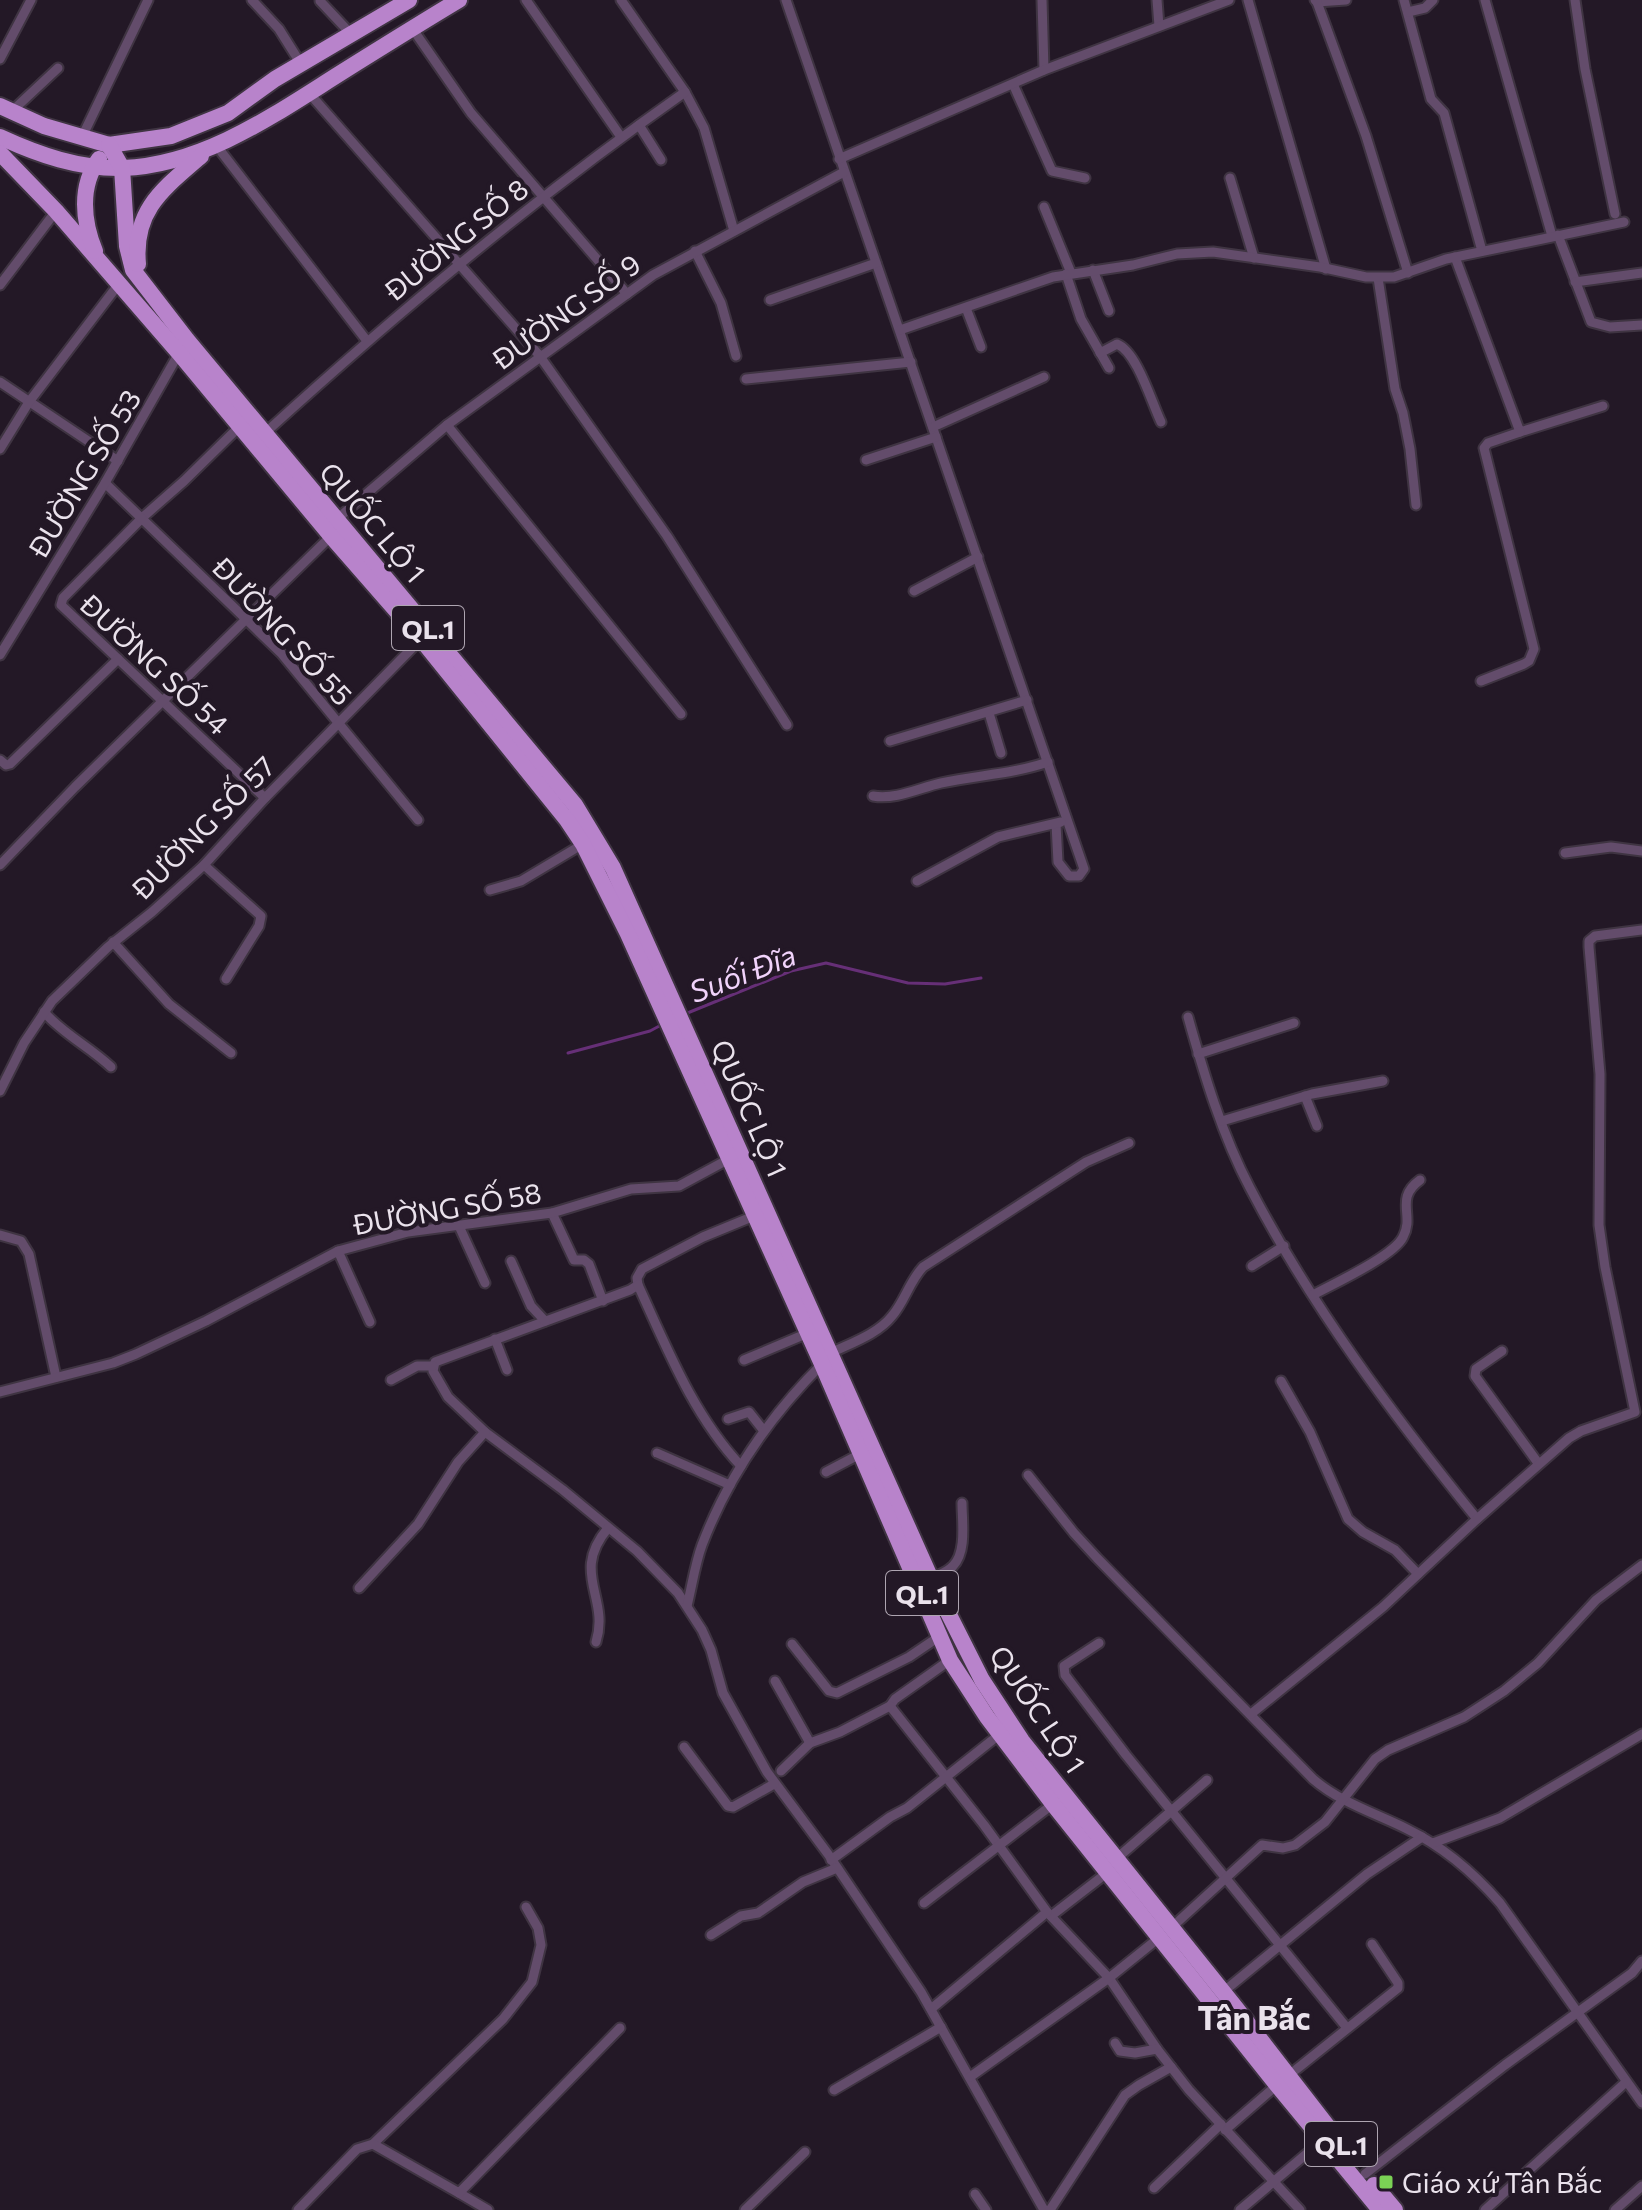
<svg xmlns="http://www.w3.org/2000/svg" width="1642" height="2210" viewBox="0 0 1642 2210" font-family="Commissioner,sans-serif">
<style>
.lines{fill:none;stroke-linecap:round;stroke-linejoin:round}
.stream{stroke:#662f77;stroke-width:3}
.minor-casing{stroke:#3f3442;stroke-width:13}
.trunk-casing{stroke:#3f3442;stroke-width:20}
.minor{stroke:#634c6b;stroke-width:9}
.trunk{stroke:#b883cb;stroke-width:16}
.poi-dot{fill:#7bd155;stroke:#231826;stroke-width:3}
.labels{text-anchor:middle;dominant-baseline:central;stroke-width:8;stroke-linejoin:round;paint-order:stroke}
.shield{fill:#231826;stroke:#aea5b1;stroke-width:2}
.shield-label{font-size:26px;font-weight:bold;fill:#eae2ec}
.street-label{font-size:28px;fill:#eae2ec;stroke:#231826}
.poi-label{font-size:28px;fill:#eae2ec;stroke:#231826;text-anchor:start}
.water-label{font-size:30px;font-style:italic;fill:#f1d3fb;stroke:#231826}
.quarter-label{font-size:32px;font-weight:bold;fill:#eae2ec;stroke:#231826}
</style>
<rect width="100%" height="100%" fill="#231826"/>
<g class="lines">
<g class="stream">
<polyline points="685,1014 791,971 826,963 908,983 945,984 981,978"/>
<polyline points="568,1053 650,1031 663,1024"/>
</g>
<defs>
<g id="minor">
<polyline points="252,0 279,29 301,64"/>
<polyline points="526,0 621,137"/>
<polyline points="621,0 685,92 704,128 734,231"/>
<polyline points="786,0 1084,869 1079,876 1069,876 1058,862 1056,824"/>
<polyline points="1042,0 1044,70"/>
<polyline points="1157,0 1159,26"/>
<polyline points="1248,0 1326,269"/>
<polyline points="1315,0 1317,2 1346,0"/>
<polyline points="1404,0 1431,99 1444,113 1482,251"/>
<polyline points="1485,0 1552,236"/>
<polyline points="1575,0 1585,69 1615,214"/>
<polyline points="320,1 351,34"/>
<polyline points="1317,2 1366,136 1408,273"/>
<polyline points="1408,12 1425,8 1433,0"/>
<polyline points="412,28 471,113 627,294"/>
<polyline points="0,59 31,0"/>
<polyline points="1013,84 1052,171 1085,178"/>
<polyline points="309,93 539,355 667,536 787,725"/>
<polyline points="11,112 58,68"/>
<polyline points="639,125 661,160"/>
<polyline points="82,137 148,0"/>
<polyline points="216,145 367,341"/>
<polyline points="839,159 1044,70 1229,0"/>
<polyline points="1230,178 1254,258"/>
<polyline points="1044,207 1071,273"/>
<polyline points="1558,235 1591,322 1610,327 1642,325"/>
<polyline points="695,251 721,303 736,356"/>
<polyline points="1455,257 1520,432 1603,406"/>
<polyline points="1093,270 1109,311"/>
<polyline points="1066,274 1081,319 1109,368"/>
<polyline points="1378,278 1395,389 1403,413 1410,449 1416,505"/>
<polyline points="1575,282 1642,273"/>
<polyline points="0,285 56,211"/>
<polyline points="770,300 876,263"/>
<polyline points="966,308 981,347"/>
<polyline points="900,330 1053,277 1133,265 1177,254 1213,252 1320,267 1366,277 1394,277 1446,259 1624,222"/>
<path d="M1100 353 1117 344C1137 352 1151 401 1161 422"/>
<polyline points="746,379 911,362"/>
<polyline points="0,382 118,461"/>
<polyline points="447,425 681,714"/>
<polyline points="240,426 184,481 143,517 63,598 61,605 265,798"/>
<polyline points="933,427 1044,377"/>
<path d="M265 433C399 311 537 196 685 92"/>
<polyline points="0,449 29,402 118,285"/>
<polyline points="866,460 936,437"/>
<polyline points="105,483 281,653 418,820"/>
<polyline points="337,519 447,425 653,275 844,172"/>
<polyline points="914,591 978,557"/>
<polyline points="0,655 105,483 179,353"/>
<polyline points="1481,681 1524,664 1529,661 1534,649 1484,448 1488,443 1520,432"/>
<polyline points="989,713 1001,753"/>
<polyline points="890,741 1027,700"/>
<polyline points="0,760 6,765 10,764 118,659"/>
<path d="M873 796C896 800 919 788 941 783 978 775 1013 774 1048 762"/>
<polyline points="1565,853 1611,847 1642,851"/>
<polyline points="0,865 75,787 331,536"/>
<polyline points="204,865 261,916 259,926 226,979"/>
<polyline points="917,881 998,837 1061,822"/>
<polyline points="490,890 521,881 583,844"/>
<polyline points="113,942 169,1004 231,1053"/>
<path d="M44 1012C63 1034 90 1047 111 1067"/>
<path d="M1188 1017C1204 1074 1222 1135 1250 1188 1312 1307 1393 1415 1477 1519"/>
<polyline points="1198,1054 1294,1023"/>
<polyline points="0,1091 24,1043 52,1001 108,947 152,912 204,865 265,798 421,639"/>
<polyline points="1305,1096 1317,1126"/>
<polyline points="1222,1121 1312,1094 1383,1081"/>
<polyline points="552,1213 574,1260 584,1260 589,1264 603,1301"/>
<polyline points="754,1216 703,1237 642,1269 637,1278 638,1285 630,1290 435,1362 433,1371 448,1397 485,1432 563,1490 637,1551 678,1593 702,1630 711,1650 723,1693 767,1772 828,1854 921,1992 1044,2210"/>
<polyline points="459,1226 485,1283"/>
<polyline points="0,1235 21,1241 29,1254 56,1377"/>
<polyline points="338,1251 370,1322"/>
<polyline points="511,1261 531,1306 545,1321"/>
<polyline points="1252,1266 1284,1246"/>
<path d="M638 1285C667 1348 693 1415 741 1466"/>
<path d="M1313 1295C1333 1284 1394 1256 1403 1237 1415 1215 1394 1199 1420 1180"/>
<polyline points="495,1339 507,1370"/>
<polyline points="1502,1351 1476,1369 1475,1376 1538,1463"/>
<path d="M831 1353C851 1343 878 1334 892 1316 905 1301 909 1282 923 1267L1086 1162 1129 1143"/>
<polyline points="744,1360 808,1333"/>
<polyline points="391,1380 417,1366 433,1366"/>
<polyline points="1281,1381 1310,1432 1348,1519 1363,1532 1395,1550 1418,1574"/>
<polyline points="0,1392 113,1363 136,1354 206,1321 338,1251 408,1232 552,1213 631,1189 679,1186 729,1159"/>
<polyline points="728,1419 749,1412 764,1431"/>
<polyline points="657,1453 730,1485"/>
<polyline points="826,1472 862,1453"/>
<path d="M1028 1475 1074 1533 1097 1558 1313 1779C1341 1803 1375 1813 1407 1829 1444 1847 1473 1872 1500 1903L1642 2103"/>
<path d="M931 1579C938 1575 948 1572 953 1566 967 1552 962 1521 962 1503"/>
<polyline points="359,1588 418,1524 458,1462 485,1432"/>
<path d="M687 1606C692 1586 695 1564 702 1545 728 1477 771 1415 822 1364"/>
<path d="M596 1642C610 1597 570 1573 608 1528"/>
<polyline points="1099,1643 1064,1666 1065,1675 1126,1755 1347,2028"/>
<polyline points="792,1644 829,1691 837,1693 909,1657 940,1636"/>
<polyline points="950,1660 895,1699 890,1706 984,1825 1047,1912 1109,1978 1157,2049 1189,2090 1300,2210"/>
<polyline points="775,1681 810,1743 840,1732 890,1706"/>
<polyline points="1251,1714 1383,1607 1477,1519 1569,1438 1581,1431 1635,1412 1605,1267 1599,1225 1600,1074 1589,947 1589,941 1595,936 1642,930"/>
<polyline points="684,1747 728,1806 733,1807 774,1784"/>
<polyline points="781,1771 810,1743"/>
<polyline points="1433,1843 1500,1818 1642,1734"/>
<polyline points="1116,1859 1207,1780"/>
<polyline points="831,1860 890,1817 907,1808 1000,1734"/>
<polyline points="924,1903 1053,1804"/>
<polyline points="1051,1916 1108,1872"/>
<polyline points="1171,1928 1262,1845 1283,1848 1295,1845 1325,1822 1375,1759 1388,1750 1464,1717 1504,1691 1538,1663 1596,1600 1642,1565"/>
<polyline points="711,1935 741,1916 758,1913 803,1882 837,1868"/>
<polyline points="1223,1992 1367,1874 1422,1837"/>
<polyline points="931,2009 1047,1912"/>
<polyline points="1115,2043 1120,2051 1135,2053 1157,2049"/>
<polyline points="1288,2076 1398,1988 1398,1983 1372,1944"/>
<polyline points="970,2077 1109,1978 1160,1937"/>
<polyline points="834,2090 941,2027"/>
<polyline points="1225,2130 1277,2085"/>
<polyline points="373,2144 503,2019 532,1982 541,1945 538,1928 526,1907"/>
<polyline points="1365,2174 1505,2065 1632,1973 1642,1961"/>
<polyline points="1154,2188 1221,2124"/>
<polyline points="459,2193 488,2210"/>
<polyline points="975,2194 986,2210"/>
<polyline points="298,2210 357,2149 373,2144 459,2193 620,2028"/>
<polyline points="745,2210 805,2152"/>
<polyline points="1050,2210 1125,2095 1139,2085 1171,2067"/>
<polyline points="1240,2210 1323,2140"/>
<polyline points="1485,2210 1626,2082"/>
<polyline points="1615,2210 1642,2186"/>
</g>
<g id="trunk">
<polyline points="0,106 44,126 109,145 171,136 228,113 275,79 409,0"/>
<path d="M0 137C39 155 79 169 123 168 203 165 274 115 339 74 379 49 419 24 459 0"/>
<polyline points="109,145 122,168 127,246 133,270 187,340 575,805 613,868 931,1579 982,1680 1022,1741 1236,2008 1345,2149"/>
<polyline points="0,153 56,211 179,353 331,536 421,639 567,820 583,844 628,934 822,1364 950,1660 987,1717 1053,1804 1277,2085 1380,2210"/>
<path d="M95 251C83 222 79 186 99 159"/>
<path d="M138 264C133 210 163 189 201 156"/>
<polyline points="1374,2185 1395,2210"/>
</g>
</defs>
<use href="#minor" class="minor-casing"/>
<use href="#trunk" class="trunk-casing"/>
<use href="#minor" class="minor"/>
<use href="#trunk" class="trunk"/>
</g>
<rect class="poi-dot" x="1378" y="2174" width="16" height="16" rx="4"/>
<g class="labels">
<g class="shield">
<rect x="392" y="606" width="72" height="44" rx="6"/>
<rect x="886" y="1571" width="72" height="44" rx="6"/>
<rect x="1305" y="2122" width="72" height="44" rx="6"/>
</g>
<g class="shield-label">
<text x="428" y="628">QL.1</text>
<text x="922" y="1593">QL.1</text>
<text x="1341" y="2144">QL.1</text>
</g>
<g class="street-label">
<text transform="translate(456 239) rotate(-39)">ĐƯỜNG SỐ 8</text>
<text transform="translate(566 311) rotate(-36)">ĐƯỜNG SỐ 9</text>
<text transform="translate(84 473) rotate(-59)">ĐƯỜNG SỐ 53</text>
<text transform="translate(373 522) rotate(50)">QUỐC LỘ 1</text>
<text transform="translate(283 631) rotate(47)">ĐƯỜNG SỐ 55</text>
<text transform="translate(155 664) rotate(43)">ĐƯỜNG SỐ 54</text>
<text transform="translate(203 827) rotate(-45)">ĐƯỜNG SỐ 57</text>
<text transform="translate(750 1108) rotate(66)">QUỐC LỘ 1</text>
<text transform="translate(447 1208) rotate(-10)">ĐƯỜNG SỐ 58</text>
<text transform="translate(1038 1709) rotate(56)">QUỐC LỘ 1</text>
</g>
<g class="poi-label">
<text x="1402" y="2182">Giáo xứ Tân Bắc</text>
</g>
<g class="water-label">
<text transform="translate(742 972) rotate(-21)">Suối Đĩa</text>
</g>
<g class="quarter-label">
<text x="1254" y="2017">Tân Bắc</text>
</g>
</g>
</svg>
